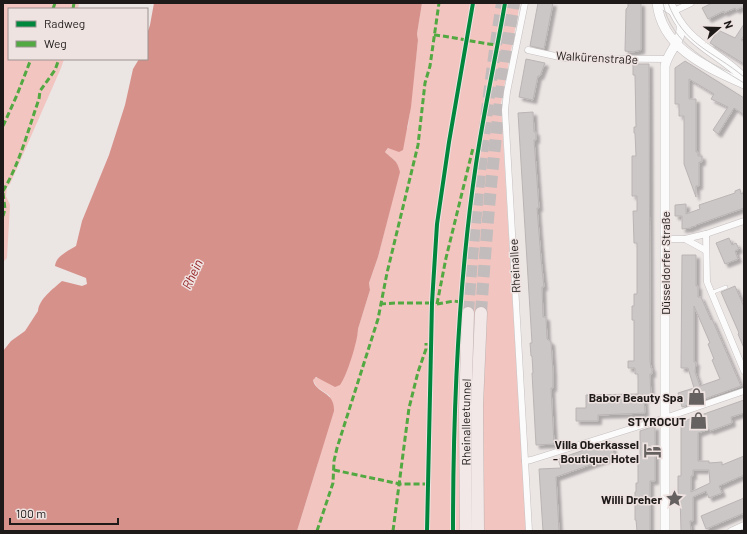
<svg xmlns="http://www.w3.org/2000/svg" width="747" height="534" viewBox="0 0 747 534" font-family="Barlow,sans-serif">
<style>
.green{fill:#f2c5c0}
.water{fill:#d7918b}
.building{fill:#ccc7c7;stroke:#bab5b4;fill-rule:evenodd;filter:url(#shadow)}
.lines{fill:none;stroke-linecap:round;stroke-linejoin:round}
.highway-tunnel{stroke:#c2bcbc;stroke-width:12;stroke-dasharray:12 6;stroke-linecap:butt}
.lane-casing{stroke:#c6c1c1;stroke-width:4}
.street-casing{stroke:#c6c1c1;stroke-width:7}
.secondary-casing{stroke:#c6c1c1;stroke-width:10}
.highway-casing{stroke:#c0b3b1;stroke-width:13}
.lane{stroke:#fcfbfb;stroke-width:3}
.street{stroke:#fcfbfb;stroke-width:6}
.secondary{stroke:#fcfbfb;stroke-width:9}
.highway{stroke:#f2e8e7;stroke-width:12}
.tram{stroke:#cdcccb;stroke-width:1}
.quiet{stroke:#52a942;stroke-width:3;stroke-dasharray:6 3;stroke-linecap:butt}
.cycleway-casing{stroke:#eee3e1;stroke-width:6}
.cycleway{stroke:#00873e;stroke-width:4}
.labels{text-anchor:middle;dominant-baseline:central;stroke-width:3;stroke-linejoin:round;paint-order:stroke}
.street-label{font-size:12px;fill:#1e1a1a;stroke:#eee3e1}
.poi-label{font-size:12px;font-weight:bold;fill:#1e1a1a;stroke:#eee3e1;text-anchor:end}
.water-label{font-size:13px;font-style:italic;fill:#921b1e;stroke:#eee3e1}
</style>
<defs>
<filter id="shadow"><feDropShadow dx="3.5" dy="3.5" stdDeviation="1" flood-color="#0004"/></filter>
</defs>
<rect width="100%" height="100%" fill="#ebe5e4"/>
<g class="green">
<polygon points="3,3 79,3 78,9 9,9 9,59 64,59 61,68 10,184 7,187 6,196 10,205 7,258 3,262"/>
<path d="M422 3H520L501 103 526 531H297L317 466 330 396 317 387 313 380 314 378H319L358 333V329L370 290 369 283 378 257 399 172C396 157 394 161 385 152L408 127 418 40 417 34Z"/>
</g>
<path class="water" d="M154 3H422L417 34 418 40 411 107 403 150 399 152 388 148 385 152C393 160 397 159 400 172L378 257 369 283 370 290 358 329C358 340 347 376 340 385L335 387 316 377 313 380C316 394 335 391 334 411L297 531H3V351L11 341 25 331 38 311C39 299 53 289 62 281L82 286 87 284 86 278 55 266C56 256 68 251 76 246L82 221 109 155 125 105 133 69 139 59H147V34L150 25Z"/>
<g class="building">
<polygon points="538,3 553,3 544,49 530,46"/>
<polygon points="628,3 641,3 641,50 633,52 625,51 626,9 628,7"/>
<polygon points="712,3 744,3 744,6 736,10 735,8 724,13 724,11 708,19 702,8"/>
<polygon points="744,24 744,35 741,40 744,42 744,64 710,43 718,30 735,38"/>
<polygon points="526,59 545,63 540,76 538,76 533,100 519,97"/>
<polygon points="685,61 744,98 744,115 734,108 718,134 713,130 728,107 711,99 714,94 689,79 689,99 696,99 696,152 698,152 698,156 702,156 702,162 699,162 699,186 696,186 696,197 684,164 684,116 679,116 679,104 675,104 675,68"/>
<polygon points="633,64 649,64 650,361 651,368 652,368 652,374 650,374 651,398 644,398 645,413 598,415 598,421 576,421 576,408 586,408 586,395 638,394 638,374 635,374 635,368 628,368 628,361 634,361 634,320 632,320 632,306 634,306 634,294 637,294 637,243 634,243 633,211 637,211 637,196 632,196 632,156 636,156 635,133 634,133 634,127 636,127 635,75 633,75"/>
<polygon points="533,112 534,132 536,132 536,140 534,140 539,208 537,208 541,259 544,287 542,287 543,317 546,317 547,339 551,342 553,372 553,388 551,388 554,444 536,445 532,373 533,373 532,356 531,356 530,343 532,343 518,113"/>
<polygon points="740,189 741,194 744,193 744,208 696,225 696,226 691,227 691,228 682,229 682,216 675,216 675,205 686,204 686,214 700,209 699,205 735,193 735,191"/>
<polygon points="729,238 732,245 736,243 739,249 735,251 738,259 725,264 716,243"/>
<path d="M682 255H696V286H698V297H701L711 320 712 319 741 386 682 407 678 393 694 388 688 368H681ZM694 306 710 343 708 344 714 359 712 360 720 379 700 386 695 372 696 362H694Z"/>
<polygon points="735,286 744,307 744,348 738,334 739,333 721,292"/>
<path d="M744 400V413L731 417 732 423 710 431 709 429 698 433V461H709V463L722 462V465L744 456V475L719 486 722 493 709 498 706 491 693 497V521H690L691 531H681L680 495H678V476H681V422ZM693 470H709L710 483 691 492V476H693Z"/>
<polygon points="655,426 655,481 650,481 650,531 637,531 636,520 635,520 635,492 636,492 636,483 638,483 638,456 640,456 640,431"/>
<polygon points="610,441 615,456 556,477 559,531 543,531 539,469 561,468 558,459"/>
<polygon points="744,498 744,513 706,529 701,516"/>
</g>
<g class="lines">
<g class="highway-tunnel">
<path d="M468 313C475 209 486 106 502 3"/>
<path d="M481 313C488 209 497 106 514 3"/>
</g>
<defs>
<polyline id="lane" points="711,293 726,287"/>
<g id="street">
<polyline points="525,3 507,92 505,110 529,531"/>
<polyline points="660,3 664,7 672,12 691,3"/>
<polyline points="528,50 564,58 666,59"/>
<polyline points="706,234 707,282 744,371"/>
<polyline points="664,239 685,239 706,234 744,221"/>
<polyline points="685,239 705,250"/>
<polyline points="525,461 531,460 665,418 744,391"/>
<polyline points="731,531 744,525"/>
</g>
<g id="secondary">
<path d="M657 3C662 49 707 67 744 84"/>
<path d="M670 3C684 43 716 50 744 78"/>
<path d="M665 531V66C668 51 683 40 681 25"/>
</g>
<g id="highway">
<path id="s1" d="M466 531 465 409 468 313"/>
<polyline points="478,531 477,405 481,313"/>
</g>
</defs>
<use href="#lane" class="lane-casing"/>
<use href="#street" class="street-casing"/>
<use href="#secondary" class="secondary-casing"/>
<use href="#highway" class="highway-casing"/>
<use href="#lane" class="lane"/>
<use href="#street" class="street"/>
<use href="#secondary" class="secondary"/>
<use href="#highway" class="highway"/>
<g class="tram">
<path d="M663 3C671 45 711 62 744 83"/>
<path d="M668 3C684 46 712 50 744 77"/>
</g>
<g class="quiet">
<polyline points="53,9 55,3"/>
<polyline points="73,9 74,3"/>
<path d="M434 35C456 37 476 43 498 45"/>
<polyline points="3,126 17,95 31,59"/>
<path d="M3 191C20 163 28 130 39 99L40 91 55 70 59 59"/>
<polyline points="3,193 5,209 3,216"/>
<polyline points="380,304 396,303 432,303 431,305"/>
<polyline points="437,304 446,258 473,148"/>
<polyline points="437,304 454,301 460,302"/>
<polyline points="334,470 400,484 430,484"/>
<polyline points="317,531 333,483 334,461 337,448 378,319 387,273 418,145 425,83 430,66 439,3"/>
<polyline points="393,531 409,408 418,372 426,349 426,343"/>
</g>
<defs>
<g id="cycleway">
<polyline points="427,531 432,303 437,224 449,142 473,3"/>
<path d="M453 531C453 408 458 285 476 164 484 110 496 56 505 3"/>
</g>
</defs>
<use href="#cycleway" class="cycleway-casing"/>
<use href="#cycleway" class="cycleway"/>
</g>
<defs>
<symbol id="shop-bare" viewBox="-9 -9 18 18"><path d="M-5-2.5h2.3a2.7 3.5 0 0 1 5.4 0H5L5.5 6h-11ZM-1.5-2.5h3a1.5 2.3 0 0 0-3 0Z" fill="#666161" stroke="#eee3e1" stroke-width="2.5" paint-order="stroke"/></symbol>
<symbol id="hotel-bare" viewBox="-9 -9 18 18"><path d="M-6-4.5h1.5V1H6V5H4.5V3h-9V5H-6ZM-4 0a1.8 1.8 0 1 1 3.6 0ZM.5 0V-2.5h3Q6-2.5 6 0Z" fill="#666161" stroke="#eee3e1" stroke-width="2.5" paint-order="stroke"/></symbol>
<symbol id="sight-bare" viewBox="-9 -9 18 18"><path d="M0-6L1.8-2.2L6-1.7L2.9 1.2L3.7 5.4L0 3.3L-3.7 5.4L-2.9 1.2L-6-1.7L-1.8-2.2Z" fill="#666161" stroke="#eee3e1" stroke-width="2.5" paint-order="stroke"/></symbol>
</defs>
<g fill-rule="evenodd">
<use href="#shop-bare" x="684" y="384" width="25" height="25"/>
<use href="#shop-bare" x="686" y="408" width="25" height="25"/>
<use href="#hotel-bare" x="640" y="438" width="25" height="25"/>
<use href="#sight-bare" x="662" y="486" width="25" height="25"/>
</g>
<g class="labels">
<g class="street-label">
<text transform="translate(597 57) rotate(3)">Walkürenstraße</text>
<text transform="translate(665 263) rotate(-90)">Düsseldorfer Straße</text>
<text transform="translate(514 266) rotate(-93)">Rheinallee</text>
<text stroke="none"><textPath href="#s1" startOffset="109">Rheinalleetunnel</textPath></text>
</g>
<g class="poi-label">
<text x="683" y="397">Babor Beauty Spa</text>
<text x="686" y="421">STYROCUT</text>
<text x="639" y="444">Villa Oberkassel<tspan x="639" dy="14">- Boutique Hotel</tspan></text>
<text x="662" y="499">Willi Dreher</text>
</g>
<g class="water-label">
<text transform="translate(192 274) rotate(-65)">Rhein</text>
</g>
</g>
<rect width="747" height="534" fill="none" stroke="#1e1a1a" stroke-width="8"/>
<rect x="8" y="8" width="140" height="52" fill="#eee3e1" stroke="#9b9391"/>
<rect x="16" y="21" width="20" height="6" fill="#00873e" stroke="#9b9391"/>
<text x="44" y="28" font-size="12" fill="#1e1a1a">Radweg</text>
<rect x="16" y="41" width="20" height="6" fill="#52a942" stroke="#9b9391"/>
<text x="44" y="48" font-size="12" fill="#1e1a1a">Weg</text>
<g transform="translate(719 28) rotate(70)" stroke="#eee3e1" stroke-width="3" paint-order="stroke">
<path d="M0-3L7 15L0 10L-7 15Z" fill="#1e1a1a"/>
<text y="-6" font-size="11" font-weight="bold" text-anchor="middle" fill="#1e1a1a">N</text>
</g>
<path d="M10 518v6h108v-6" fill="none" stroke="#1e1a1a" stroke-width="2"/>
<text x="16" y="518" font-size="12" fill="#1e1a1a" stroke="#eee3e1" stroke-width="3" paint-order="stroke">100 m</text>
</svg>
